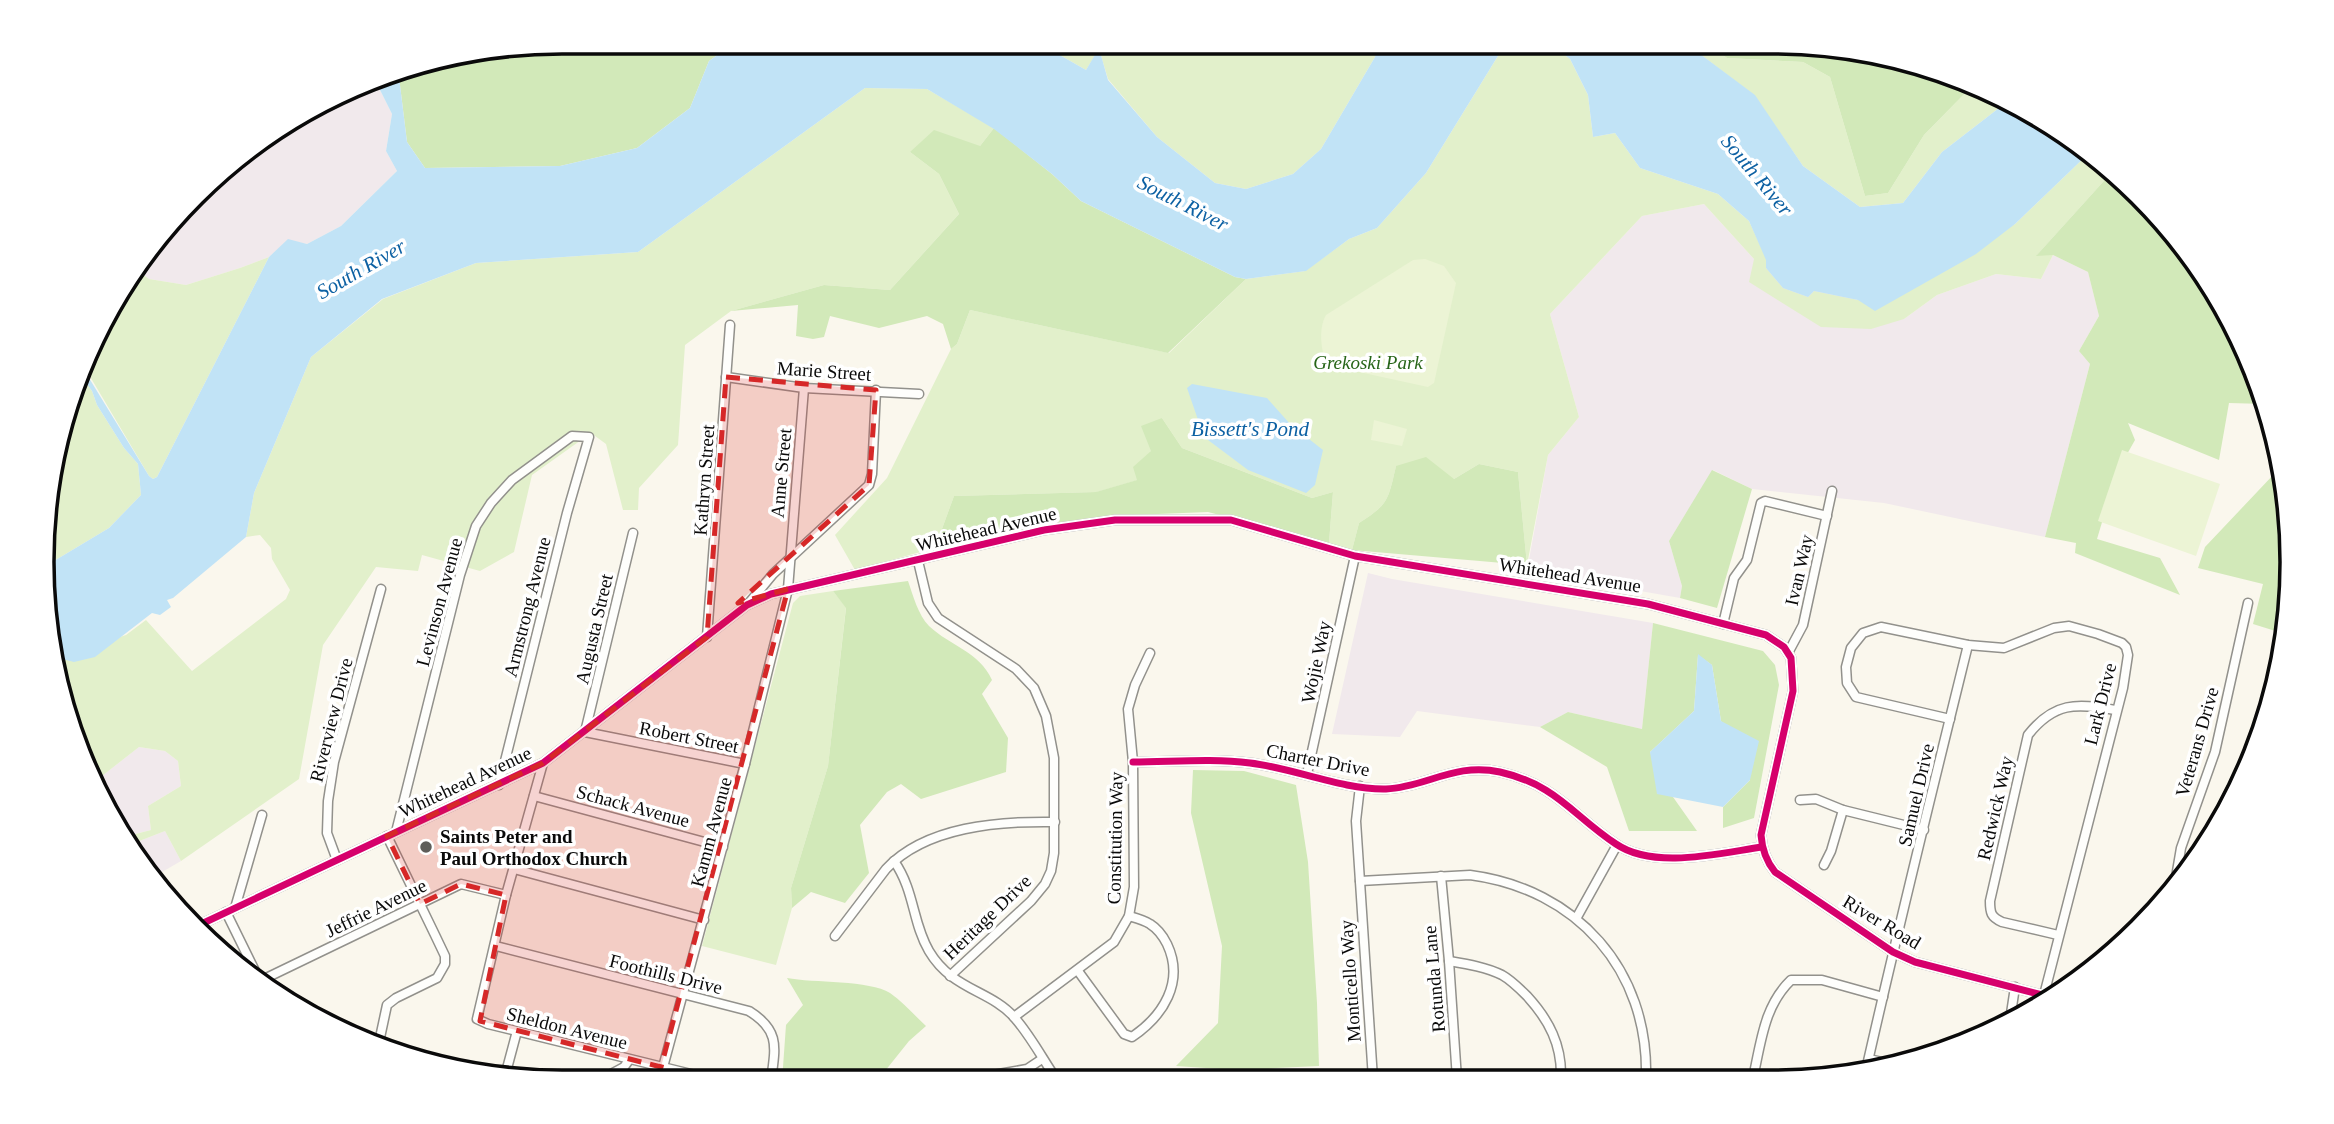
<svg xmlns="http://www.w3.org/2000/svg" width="2334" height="1124" viewBox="0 0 2334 1124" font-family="'Times New Roman',serif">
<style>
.industrial{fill:#f1e9ec}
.green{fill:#e2f0cb}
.forest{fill:#d2e9b9}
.pitch{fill:#ecf4d5}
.water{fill:#c1e3f6}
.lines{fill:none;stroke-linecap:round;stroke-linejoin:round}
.street-casing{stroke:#92918c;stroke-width:11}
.street{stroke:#fefefc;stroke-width:8}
.cycleway-casing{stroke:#fff;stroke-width:11}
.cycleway{stroke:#d6006c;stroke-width:7}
.marked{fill:#d62828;fill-opacity:0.2;stroke:#d62828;stroke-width:5;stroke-dasharray:14 9;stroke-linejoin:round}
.poi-dot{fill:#5e5d59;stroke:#fff;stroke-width:2.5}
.labels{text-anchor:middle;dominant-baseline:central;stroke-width:7;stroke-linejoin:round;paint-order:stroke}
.park-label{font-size:19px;font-style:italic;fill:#276518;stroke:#fff}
.street-label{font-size:19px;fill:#0a0a0a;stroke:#fff}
.poi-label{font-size:19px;font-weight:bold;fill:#0a0a0a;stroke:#fff;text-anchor:start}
.water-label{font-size:21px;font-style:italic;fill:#0d61a3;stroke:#fff}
.rim{fill:none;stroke:#0a0a0a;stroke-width:3.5}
</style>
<rect width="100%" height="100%" fill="#faf7ed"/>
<g class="industrial">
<polygon points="375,80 392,114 386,151 397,171 341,226 307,244 288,240 269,257 240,268 186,285 149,279 134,268 245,150"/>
<polygon points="1704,204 1754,259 1904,319 1937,295 1996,274 2041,279 2053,255 2088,272 2099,316 2079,351 2090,364 2045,537 1884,503 1752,489 1713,470 1669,541 1682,586 1680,598 1527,571 1548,455 1579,417 1550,314 1642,216"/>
<polygon points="1368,573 1392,579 1653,623 1642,729 1568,712 1540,727 1417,711 1400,737 1332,734"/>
<polygon points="139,747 165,751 178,761 181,786 148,806 151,830 124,837 96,792 93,783"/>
<polygon points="165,831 181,861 150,879 129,845"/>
</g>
<g class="green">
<polygon points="1037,42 1377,42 1375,57 1321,149 1293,174 1246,189 1215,183 1157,137 1108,79 1099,49 1086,70"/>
<path d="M1520 42H1548L1570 59 1588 95 1593 137 1615 133 1640 168 1718 194 1749 221 1767 260 1766 268 1783 288 1808 297 1814 291 1858 300 2015 224 2089 153 2112 172 2037 255H2053L2041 279 1996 274 1937 295 1904 319 1871 329 1821 327 1749 282 1754 259 1704 204 1642 216 1550 314 1579 417 1548 455 1527 565 1518 472 1479 464 1454 479 1396 466C1388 500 1389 504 1359 523L1352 550 1329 543 1333 492 1312 498 1182 448 1162 418 1151 451 1138 480 1097 492 954 496 935 548 855 570 835 535 887 478 951 349 957 344 970 310 1169 353 1246 279 1305 271 1349 239 1377 228 1426 173 1501 51Z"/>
<polygon points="1684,42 1704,42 1727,58 1803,62 1830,77 1865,196 1888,193 1924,135 1975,83 2008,101 1942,152 1903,203 1860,207 1803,166 1754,95"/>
<polygon points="865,88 927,89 994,128 980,146 910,152 939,174 959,214 890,290 824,285 731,311 685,345 678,445 639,488 638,510 623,510 606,444 591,433 532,475 514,552 480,571 422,555 418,571 376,567 323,645 299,779 181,861 165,831 129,845 124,837 151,830 148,806 181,786 178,761 165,751 139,747 93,783 51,644 55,643 59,648 58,657 126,635 146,620 192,671 286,599 290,590 272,559 271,548 260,535 246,537 254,493 311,357 383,299 476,263 638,252"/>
<polygon points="269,257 157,477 153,479 149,476 82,363 134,268 149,279 186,285 240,268"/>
<polygon points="79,373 92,391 97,405 124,448 138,464 141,495 109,528 49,564 52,460"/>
<polygon points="833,591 846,607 828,766 791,888 792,908 776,965 702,946 793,603 800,596"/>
</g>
<g class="forest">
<polygon points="562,42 735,42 709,61 690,108 637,148 560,166 425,168 407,142 398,69"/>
<polygon points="1704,42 1772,42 1874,52 1975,83 1924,135 1888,193 1865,196 1830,77 1803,62 1727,58"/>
<polygon points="994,128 1052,174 1081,201 1235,277 1246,279 1168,353 970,310 957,344 951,349 943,324 927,316 879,328 830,316 824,337 813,339 796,336 798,305 731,311 824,285 890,290 959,214 939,174 910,152 934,130 980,146"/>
<path d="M2112 172C2171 220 2222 293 2252 363 2258 376 2261 391 2265 404L2229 403 2219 460 2128 423 2135 440 2117 472 2097 539 2160 558 2180 595 2075 553 2076 543 2045 537 2090 364 2079 351 2099 316 2088 272 2053 255 2036 256Z"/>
<polygon points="1162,418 1182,448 1312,498 1333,492 1329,543 1208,512 1108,516 935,548 954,496 1096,492 1137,480 1133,467 1151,451 1141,426"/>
<polygon points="2280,455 2292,562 2285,634 2253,624 2263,584 2198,568 2205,547 2275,473"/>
<path d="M1426 457 1454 479 1479 464 1518 472 1527 565 1352 550 1359 523C1389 504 1388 500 1396 466Z"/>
<polygon points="1712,470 1752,489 1717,608 1680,598 1682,586 1669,541"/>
<path d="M908 581C913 595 918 615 929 626 950 646 979 651 992 680L982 694 1008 738 1006 772 921 799 901 784 887 792 860 825 869 873 845 903 811 892 792 908 791 888 828 766 846 608 833 591Z"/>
<polygon points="1653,623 1763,651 1775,665 1779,685 1754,818 1723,828 1723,807 1750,780 1721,721 1712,665 1698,655 1694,711 1650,752 1673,797 1697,831 1629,831 1607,767 1540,727 1568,712 1642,729"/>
<polygon points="1193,770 1244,771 1296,785 1308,862 1317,1003 1319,1066 1276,1068 1239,1073 1221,1069 1176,1066 1218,1023 1222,946 1191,813"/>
<path d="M787 978C813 983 870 980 890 993 903 1002 914 1015 926 1026L909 1041 877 1081H782L786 1025 803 1005Z"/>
</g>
<g class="pitch">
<path d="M1425 259 1444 266 1456 283 1434 383 1428 387 1327 365C1321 351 1318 329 1326 315L1413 260Z"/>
<polygon points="1374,420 1407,429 1402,446 1371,440"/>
<polygon points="2122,450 2220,484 2196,556 2098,521"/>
</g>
<g class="water">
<polygon points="735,42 1037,42 1086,70 1099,48 1108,80 1157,137 1215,183 1246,189 1293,174 1321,149 1375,57 1377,42 1520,42 1501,51 1426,173 1377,228 1349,239 1306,271 1246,279 1235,277 1081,201 1052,174 994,129 927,89 865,88 638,252 476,263 382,299 311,357 254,493 246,537 173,598 167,600 171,607 160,615 152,613 95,657 74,662 58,658 59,648 55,643 51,644 47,630 49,564 109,528 141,495 138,464 124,448 97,405 92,391 79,373 81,365 149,476 153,479 157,477 269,257 288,239 307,244 341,226 397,171 386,151 392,114 375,80 398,69 407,142 425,168 560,166 637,148 690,108 709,61"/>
<polygon points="1548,42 1684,42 1755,95 1803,166 1860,207 1903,203 1942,152 2008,101 2061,130 2089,153 2015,224 1976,254 1875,311 1858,300 1814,291 1808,297 1783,288 1766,268 1766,260 1749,221 1718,194 1640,168 1615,133 1593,137 1588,95 1570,59"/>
<polygon points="1192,384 1267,398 1291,425 1323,450 1315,485 1306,493 1248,470 1204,437 1187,388"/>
<polygon points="1698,654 1712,665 1721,721 1759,741 1750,780 1723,807 1657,794 1650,752 1694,711"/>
</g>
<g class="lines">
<defs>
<g id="street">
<polyline points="726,377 804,388 919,394"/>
<polyline points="633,533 585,732 745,764"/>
<polyline points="918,561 928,603 938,618 1016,669 1034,688 1046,716 1054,758 1054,853 1051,871 1045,884 1031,901 950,976"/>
<polyline points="749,603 773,574 869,485 872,474 876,390"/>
<polyline points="1723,624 1734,578 1747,560 1761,503 1765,501 1827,516"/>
<polyline points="707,637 730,325"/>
<polyline points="1788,653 1803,625 1832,491"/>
<polyline points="1950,719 1856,697 1847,683 1846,667 1851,648 1863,633 1881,627 1968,645 2004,648 2054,628 2069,626 2098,634 2122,643 2126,647 2128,655 2123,688 2044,995"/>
<path d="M1133 762C1171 762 1212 758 1250 763 1293 768 1343 790 1386 789 1427 787 1455 762 1500 772 1557 785 1572 815 1616 844 1654 870 1720 853 1762 847"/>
<polyline points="543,763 506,895 477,1019 488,1024 695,1075 699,1082"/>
<polyline points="1307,774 1355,556"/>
<polyline points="1360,786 1356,821 1373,1079"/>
<polyline points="534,796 723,847"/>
<polyline points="1800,800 1816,799 1843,810 1924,830"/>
<polyline points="396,832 460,575 476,526 491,503 512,480 572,436 589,437 567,513 499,785"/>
<polyline points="337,860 327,833 328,801 334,762 381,589"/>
<path d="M894 861C915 891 912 922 929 951 952 990 990 990 1014 1017 1031 1036 1043 1060 1057 1080"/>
<polyline points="1824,865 1831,851 1843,810"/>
<polyline points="514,869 704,920"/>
<polyline points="1441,876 1449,961 1457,1079"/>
<path d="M1360 881 1470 875C1577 889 1649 970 1646 1078"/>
<polyline points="2174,889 2181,848 2215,752 2248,603"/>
<polyline points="235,908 262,815"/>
<polyline points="226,912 258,977"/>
<polyline points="1577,917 1617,845"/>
<path d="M195 927 543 763 747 605 771 594 1044 530 1115 520H1231L1355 556 1648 604 1766 635 1784 647 1791 658 1793 691 1761 835C1762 849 1766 861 1775 872L1893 952 1915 962 2050 997"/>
<path d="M2058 935 2002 922C1991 917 1990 913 1990 901L2028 735C2054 702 2076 703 2115 710"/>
<path d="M835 936 886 869C926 826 1000 821 1055 822"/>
<path d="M496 946 749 1011C781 1031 775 1048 771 1081"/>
<path d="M1449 961C1467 964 1486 967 1502 975 1511 980 1520 989 1527 996 1549 1020 1562 1045 1561 1078"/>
<path d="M1078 971 1124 1034 1132 1037C1163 1016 1185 982 1167 944 1163 936 1158 929 1150 924 1144 920 1136 918 1129 916"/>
<polyline points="262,980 461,884 506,895"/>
<polyline points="1014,1017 1114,942 1129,916 1134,887 1133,762 1128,709 1135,685 1150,653"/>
<polyline points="2010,1020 2015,987"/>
<polyline points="378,1047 387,1005 396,998 437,978 445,964 445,956 435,935 387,836"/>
<polyline points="1869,1059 1891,1064"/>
<path d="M1866 1070C1898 928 1933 787 1968 645"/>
<polyline points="505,1076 517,1031"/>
<path d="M1753 1078C1761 1042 1764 1006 1791 980H1822L1883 997"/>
<polyline points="959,1081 1027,1069 1042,1059"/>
<polyline points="596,1082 624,1067 629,1060"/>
<polyline points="659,1082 745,764 788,589 804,388"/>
</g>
</defs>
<use href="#street" class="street-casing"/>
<use href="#street" class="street"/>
<defs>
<g id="cycleway">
<path d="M1133 762C1171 762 1212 758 1250 763 1293 768 1343 790 1386 789 1427 787 1455 762 1500 772 1557 785 1572 815 1616 844 1654 870 1720 853 1762 847"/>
<path d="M195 927 543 763 747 605 771 594 1044 530 1115 520H1231L1355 556 1648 604 1766 635 1784 647 1791 658 1793 691 1761 835C1762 849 1766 861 1775 872L1893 952 1915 962 2050 997"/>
</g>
</defs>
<use href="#cycleway" class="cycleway-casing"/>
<use href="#cycleway" class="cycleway"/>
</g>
<path class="marked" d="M726 377 876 390 869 485 738 603 788 589 661 1067 480 1021 506 895 461 884 420 904 387 836 543 763 707 637Z"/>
<circle class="poi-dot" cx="426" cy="847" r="7"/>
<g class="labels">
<g class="park-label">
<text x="1368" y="362">Grekoski Park</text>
</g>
<g class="street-label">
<text transform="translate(824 371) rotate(4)">Marie Street</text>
<text transform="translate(781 473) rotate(-85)">Anne Street</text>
<text transform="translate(704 480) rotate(-86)">Kathryn Street</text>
<text transform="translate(986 529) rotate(-13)">Whitehead Avenue</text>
<text transform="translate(1799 570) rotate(-77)">Ivan Way</text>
<text transform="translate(1570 575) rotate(9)">Whitehead Avenue</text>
<text transform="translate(439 602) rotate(-75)">Levinson Avenue</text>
<text transform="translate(527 607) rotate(-76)">Armstrong Avenue</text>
<text transform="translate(594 629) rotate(-77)">Augusta Street</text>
<text transform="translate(1316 662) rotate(-78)">Wojie Way</text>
<text transform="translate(2100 704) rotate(-76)">Lark Drive</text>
<text transform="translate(331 720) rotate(-76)">Riverview Drive</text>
<text transform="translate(689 737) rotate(11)">Robert Street</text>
<text transform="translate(2197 742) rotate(-74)">Veterans Drive</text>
<text transform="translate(1318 760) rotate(11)">Charter Drive</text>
<text transform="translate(465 782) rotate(-25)">Whitehead Avenue</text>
<text transform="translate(1916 795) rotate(-77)">Samuel Drive</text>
<text transform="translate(633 806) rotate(15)">Schack Avenue</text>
<text transform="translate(1995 808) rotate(-77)">Redwick Way</text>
<text transform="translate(711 832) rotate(-75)">Kamm Avenue</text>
<text transform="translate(1115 838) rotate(-89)">Constitution Way</text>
<text transform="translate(376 908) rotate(-26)">Jeffrie Avenue</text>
<text transform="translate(987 917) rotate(-44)">Heritage Drive</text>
<text transform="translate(1882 922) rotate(31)">River Road</text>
<text transform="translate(666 974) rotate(14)">Foothills Drive</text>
<text transform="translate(1434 979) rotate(-95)">Rotunda Lane</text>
<text transform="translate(1350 981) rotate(-94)">Monticello Way</text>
<text transform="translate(567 1028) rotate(14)">Sheldon Avenue</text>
</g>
<g class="poi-label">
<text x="440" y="836">Saints Peter and<tspan x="440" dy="22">Paul Orthodox Church</tspan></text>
</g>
<g class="water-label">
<text transform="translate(1757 175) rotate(50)">South River</text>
<text transform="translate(1183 203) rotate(27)">South River</text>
<text transform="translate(361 269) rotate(-30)">South River</text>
<text x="1250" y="429">Bissett's Pond</text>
</g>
</g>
<path d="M0 0H2334V1124H0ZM562 54H1772A508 508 0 0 1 2280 562V562A508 508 0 0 1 1772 1070H562A508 508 0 0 1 54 562V562A508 508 0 0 1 562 54Z" fill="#fff" fill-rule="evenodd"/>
<path class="rim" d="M562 54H1772A508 508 0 0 1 2280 562V562A508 508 0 0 1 1772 1070H562A508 508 0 0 1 54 562V562A508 508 0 0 1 562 54Z"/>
</svg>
